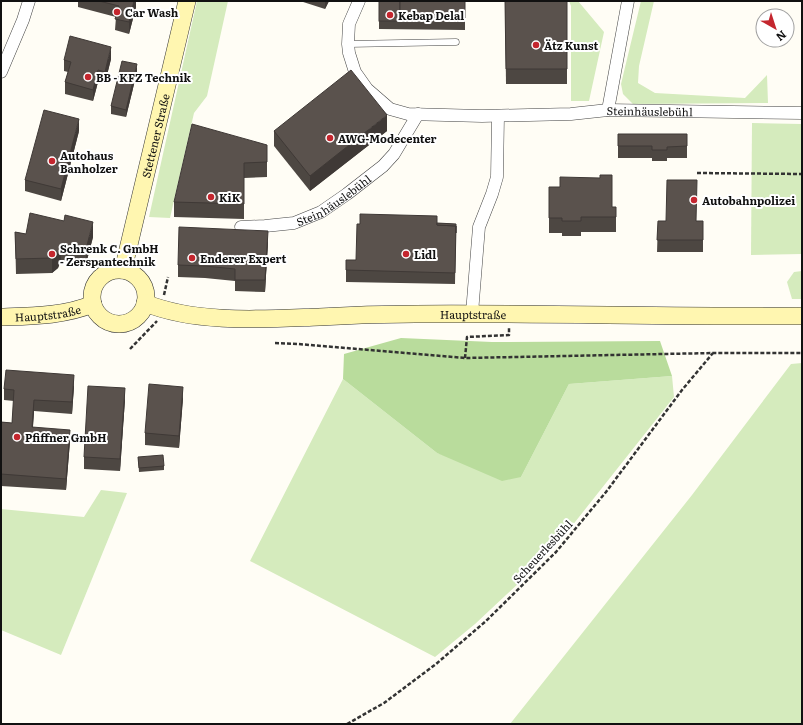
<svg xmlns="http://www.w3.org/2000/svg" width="803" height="725" viewBox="0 0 803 725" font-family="Literata,serif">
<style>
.green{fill:#d5ebbd}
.forest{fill:#b9dc9c}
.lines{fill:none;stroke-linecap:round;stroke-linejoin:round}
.lane-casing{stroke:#444;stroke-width:7}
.street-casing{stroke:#444;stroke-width:13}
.secondary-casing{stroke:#333;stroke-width:18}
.path{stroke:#333;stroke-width:2.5;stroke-dasharray:4 2;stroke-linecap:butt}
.lane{stroke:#fff;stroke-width:6}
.street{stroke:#fff;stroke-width:12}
.secondary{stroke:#fff6b0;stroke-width:17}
.wall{fill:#4d4742}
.shaded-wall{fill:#3f3936}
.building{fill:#5a524d;stroke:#3f3936}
.poi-dot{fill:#c4262e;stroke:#fff;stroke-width:1.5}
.labels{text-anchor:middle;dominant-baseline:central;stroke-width:4;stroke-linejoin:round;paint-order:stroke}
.poi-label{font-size:11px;font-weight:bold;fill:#111;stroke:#fff;text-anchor:start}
.street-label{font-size:11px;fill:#111;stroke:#fff}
</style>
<rect width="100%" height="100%" fill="#fffdf5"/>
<g class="green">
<polygon points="197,1 228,1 207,96 194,113 170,218 149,217"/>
<polygon points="561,1 578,1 604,32 589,101 571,101 571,6 569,1"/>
<polygon points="641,1 654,1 639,66 638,83 655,93 745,98 767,75 768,103 633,104 623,94 621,84"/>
<polygon points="752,123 802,124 802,254 751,255"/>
<polygon points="802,271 802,299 792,299 787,282 794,272"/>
<polygon points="802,363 802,724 510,724 692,495 791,364"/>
<polygon points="672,376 674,397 560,541 521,581 475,624 435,657 250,561 343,379 437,453 521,477 569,384"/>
<polygon points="101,490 127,493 61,655 1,630 1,509 84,517"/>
</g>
<polygon class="forest" points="401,338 492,342 660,341 672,376 569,384 521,477 502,481 437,453 343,379 344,354"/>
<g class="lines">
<defs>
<polyline id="lane" points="348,44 456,42"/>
<g id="street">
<path id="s1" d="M359 1 349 24 348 44 349 53 355 72 367 89 390 109 408 114 482 116 571 114 608 110 802 113"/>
<polyline points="1,72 23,20 29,1"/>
<polyline points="608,110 628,1"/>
<path id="s2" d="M241 227 265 226 294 223 321 212 347 194 383 166 394 154 418 114"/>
<polyline points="472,313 479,227 492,194 497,177 498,116"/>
</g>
<g id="secondary">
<path id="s3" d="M123 270 187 1"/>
<circle cx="119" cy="297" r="27"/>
<path id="s4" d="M145 303C197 324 264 319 319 317 351 315 383 314 415 314 544 313 673 317 802 316"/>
<path id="s5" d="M1 317C32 316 64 316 93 304"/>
</g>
</defs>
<use href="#lane" class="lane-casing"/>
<use href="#street" class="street-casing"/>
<use href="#secondary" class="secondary-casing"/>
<g class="path">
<polyline points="697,173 802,174"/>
<polyline points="164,295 168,277"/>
<polyline points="275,343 298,344 465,358 713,353 802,353"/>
<polyline points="130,349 157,321"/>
<polyline points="465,358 467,337 509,335 509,328"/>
<polyline points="347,724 384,703 436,664 486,621 556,552 606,492 682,390 713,353"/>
</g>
<use href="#lane" class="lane"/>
<use href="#street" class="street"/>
<use href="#secondary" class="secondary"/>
</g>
<g class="wall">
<polygon points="78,1 136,1 136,7 129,34 115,30 116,17 78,7"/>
<polygon points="300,1 329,1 325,9"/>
<polygon points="379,1 465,1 465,30 379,29"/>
<polygon points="505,1 567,1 567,84 506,84"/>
<polygon points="111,59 105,83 98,82 93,101 65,94 65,82 68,72 64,71 64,60"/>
<polygon points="137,72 126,117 111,114 111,106"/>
<polygon points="79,131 61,201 25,191 25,180"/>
<polygon points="274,131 387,131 310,191 274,146"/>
<polygon points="618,134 687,134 687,158 667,158 667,161 652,161 652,158 618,158"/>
<polygon points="267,145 267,177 244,178 244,219 174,217 174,202"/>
<polygon points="600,178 612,207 616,207 616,232 581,232 581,236 562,236 562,233 549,233 549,187 560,187"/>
<polygon points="658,221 703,221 703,252 657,252"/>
<polygon points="437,223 456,224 455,284 346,282 346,260 356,260"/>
<polygon points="15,232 26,234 93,237 86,264 61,260 58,268 52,273 16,274"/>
<polygon points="268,242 265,292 235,291 235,281 205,278 178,277 178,265"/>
<polygon points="74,386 72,414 34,411 33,427 70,441 66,490 1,486 1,422 12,423 14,401 4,400 4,389"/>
<polygon points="183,398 179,448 145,445 145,433"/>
<polygon points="125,399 120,471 84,469 84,457"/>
<polygon points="138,457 164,466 164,470 139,472"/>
</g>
<g class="shaded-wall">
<polygon points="134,1 136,1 136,7 129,34 129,22"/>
<polygon points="325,1 329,1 325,9"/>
<polygon points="111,47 111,59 105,83 105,72"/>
<polygon points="137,64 137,72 126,117 126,110"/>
<polygon points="98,70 98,82 93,101 93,90"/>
<polygon points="387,115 387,131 310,191 310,176"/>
<polygon points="79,119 79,131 61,201 61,189"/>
<polygon points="93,222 93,237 86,264 86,249"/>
<polygon points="268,231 268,242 265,292 265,280"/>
<polygon points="61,245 61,260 58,268 52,273 52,258"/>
<polygon points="74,375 74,386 72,414 72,402"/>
<polygon points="183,387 183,398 179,448 179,436"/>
<polygon points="125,388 125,399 120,471 120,459"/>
<polygon points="34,400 34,411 32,439 32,427"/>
<polygon points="70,430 70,441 66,490 66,479"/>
</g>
<g class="building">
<polygon points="99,1 134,1 129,22 115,19 119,6"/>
<rect x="379" y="1" width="21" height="20"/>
<polygon points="400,1 465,1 465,18 400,17"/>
<polygon points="505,1 567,1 567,69 506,69"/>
<polygon points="70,36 111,47 105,72 98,70 93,90 65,82 71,62 64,60"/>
<polygon points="122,61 137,64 126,110 111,106"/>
<polygon points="351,70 387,115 310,176 274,131"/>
<polygon points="44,110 79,119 61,189 25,180"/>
<polygon points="192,124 267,145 267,162 244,163 244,204 174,202"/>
<polygon points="618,134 687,134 687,146 667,147 667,150 652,150 652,146 618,146"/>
<polygon points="600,175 612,175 612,207 616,207 616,217 581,217 581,221 562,221 562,218 549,218 549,187 560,187 560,177 600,178"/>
<polygon points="667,180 697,180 696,221 703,221 703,240 657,240 658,221 666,221"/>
<polygon points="30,213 64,221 65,215 93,222 86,249 61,245 58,253 52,258 16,259 15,232 26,234"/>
<polygon points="360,214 437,216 437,225 456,226 455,273 346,270 346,260 356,260 357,224 360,224"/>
<polygon points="437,223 456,224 456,233 456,226 437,225"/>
<polygon points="179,227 268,231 265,280 235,280 235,269 205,266 178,265"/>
<polygon points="6,370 74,375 72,402 34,400 32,427 70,430 66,479 1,474 1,422 12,423 14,390 4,389"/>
<polygon points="149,384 183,387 179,436 145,433"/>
<polygon points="88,386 125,388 120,459 84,457"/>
<polygon points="163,455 164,466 139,468 138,457"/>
</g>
<g class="poi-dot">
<circle cx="117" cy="12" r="4"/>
<circle cx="390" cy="15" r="4"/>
<circle cx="536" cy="45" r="4"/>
<circle cx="88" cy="77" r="4"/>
<circle cx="330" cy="138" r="4"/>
<circle cx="52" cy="161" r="4"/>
<circle cx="211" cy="197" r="4"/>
<circle cx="694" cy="200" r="4"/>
<circle cx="52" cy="254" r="4"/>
<circle cx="406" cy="254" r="4"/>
<circle cx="192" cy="258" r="4"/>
<circle cx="17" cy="437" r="4"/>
</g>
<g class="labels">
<g class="poi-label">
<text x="125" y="12">Car Wash</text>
<text x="398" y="15">Kebap Delal</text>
<text x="544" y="45">Ätz Kunst</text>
<text x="96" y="77">BB - KFZ Technik</text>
<text x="338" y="138">AWG-Modecenter</text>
<text x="60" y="155">Autohaus<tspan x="60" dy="13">Banholzer</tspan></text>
<text x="219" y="197">KiK</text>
<text x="702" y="200">Autobahnpolizei</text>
<text x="60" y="248">Schrenk C. GmbH<tspan x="60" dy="13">- Zerspantechnik</tspan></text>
<text x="414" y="254">Lidl</text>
<text x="200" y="258">Enderer Expert</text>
<text x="25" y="437">Pfiffner GmbH</text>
</g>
<g class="street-label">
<text stroke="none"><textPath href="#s1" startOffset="386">Steinhäuslebühl</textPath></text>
<text stroke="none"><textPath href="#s3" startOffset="138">Stettener Straße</textPath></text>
<text stroke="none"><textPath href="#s2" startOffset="99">Steinhäuslebühl</textPath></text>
<text stroke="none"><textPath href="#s5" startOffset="47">Hauptstraße</textPath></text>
<text stroke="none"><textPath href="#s4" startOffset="330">Hauptstraße</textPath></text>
<text transform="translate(542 551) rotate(-47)">Scheuerlesbühl</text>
</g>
</g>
<rect width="803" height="725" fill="none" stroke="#111111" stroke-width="4"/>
<g transform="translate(775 28) rotate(141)"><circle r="19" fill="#ffffff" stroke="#a0a0a0"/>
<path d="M0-3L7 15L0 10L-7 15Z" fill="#c4262e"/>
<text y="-6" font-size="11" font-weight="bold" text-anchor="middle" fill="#111111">N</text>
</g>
</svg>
